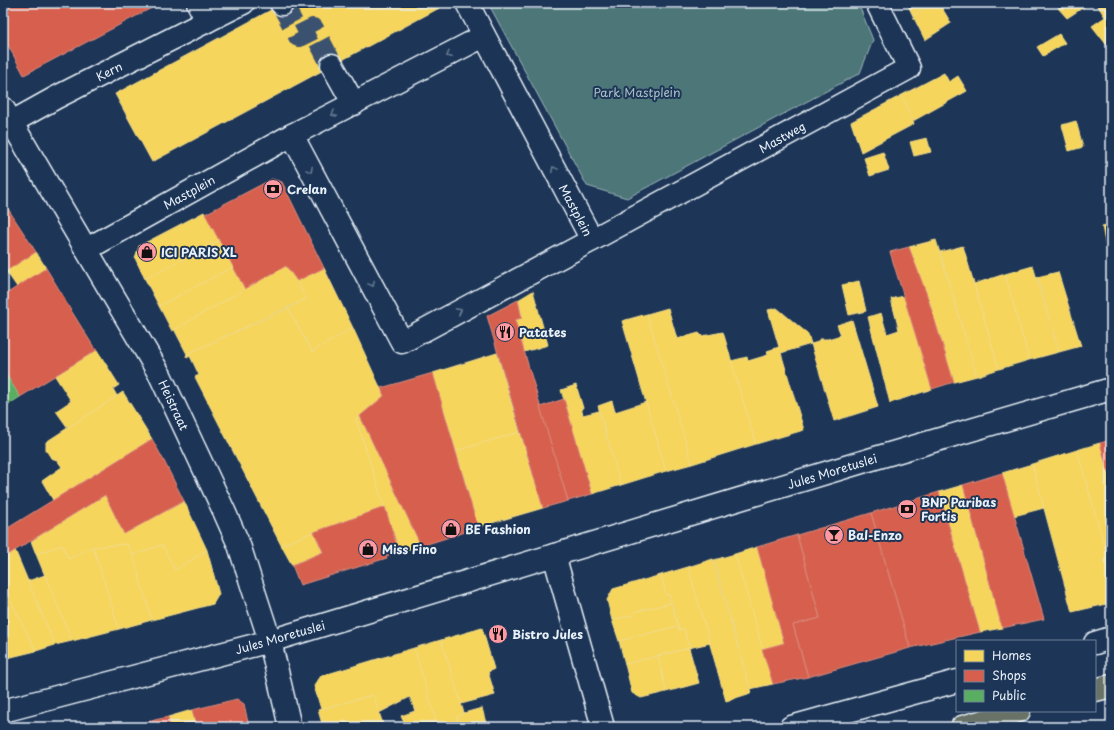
<svg xmlns="http://www.w3.org/2000/svg" width="1114" height="730" viewBox="0 0 1114 730" font-family="'Playpen Sans',sans-serif">
<style>
.green{fill:#4e7679;stroke:#9bb4b8}
.homes{fill:#f6d55c;stroke:#f2dd8b}
.shops{fill:#d6604d;stroke:#db8c80}
.public{fill:#5aae61;stroke:#85c28e}
.lines{fill:none;stroke-linecap:round;stroke-linejoin:round}
.minor-tunnel{stroke:#3b516f;stroke-width:22;stroke-dasharray:22 11;stroke-linecap:butt}
.minor-casing{stroke:#e8f1f8;stroke-width:25}
.highway-casing{stroke:#e8f1f8;stroke-width:25}
.minor{stroke:#1d3557;stroke-width:22}
.highway{stroke:#697266;stroke-width:22}
.oneway{stroke:#64778f}
.labels{text-anchor:middle;dominant-baseline:central;stroke-width:4;stroke-linejoin:round;paint-order:stroke}
.street-label{font-size:12px;fill:#e8f1f8;stroke:#1d3557}
.park-label{font-size:12px;fill:#aac0c5;stroke:#1d3557}
.poi-label{font-size:12px;font-weight:bold;fill:#e8f1f8;stroke:#1d3557;text-anchor:start}
</style>
<rect width="100%" height="100%" fill="#1d3557"/>
<filter id="ink" filterUnits="userSpaceOnUse"><feTurbulence type="fractalNoise" baseFrequency=".025" numOctaves="2"/><feDisplacementMap in="SourceGraphic" scale="8" xChannelSelector="R" yChannelSelector="G"/><feConvolveMatrix kernelMatrix="1 2 1 2 8 2 1 2 1" color-interpolation-filters="sRGB"/></filter>
<g filter="url(#ink)">
<polygon class="green" points="488,3 858,3 873,40 860,73 627,198 587,186"/>
<g class="homes">
<polygon points="284,3 442,3 443,6 152,162 115,94"/>
<polygon points="907,3 930,3 913,16"/>
<polygon points="930,3 939,3 951,23 925,40 913,16"/>
<polygon points="1065,3 1090,3 1067,18 1058,8"/>
<polygon points="1096,3 1111,3 1111,13 1105,17"/>
<polygon points="1111,13 1111,41 1106,44 1092,26"/>
<polygon points="1059,34 1065,43 1043,56 1037,47"/>
<polygon points="1111,41 1111,51 1106,44"/>
<polygon points="944,73 949,82 958,76 967,91 913,121 902,95"/>
<polygon points="902,95 914,124 861,152 851,122"/>
<polygon points="1076,121 1083,147 1069,151 1062,125"/>
<polygon points="927,138 931,152 914,156 910,142"/>
<polygon points="883,152 889,170 870,176 864,158"/>
<polygon points="204,212 220,240 145,279 135,258 139,246"/>
<polygon points="1111,224 1111,276 1102,226"/>
<polygon points="220,240 233,267 159,306 145,279"/>
<polygon points="936,240 977,376 954,382 927,295 909,247"/>
<polygon points="963,246 999,369 977,376 940,252"/>
<polygon points="36,252 46,268 17,287 6,271"/>
<polygon points="286,266 297,281 306,299 187,354 174,329"/>
<polygon points="1033,266 1059,352 1029,360 1005,274"/>
<polygon points="233,267 245,289 172,331 159,306"/>
<polygon points="324,268 353,328 312,352 288,308 306,299 297,281"/>
<polygon points="1058,272 1081,346 1059,352 1037,277"/>
<polygon points="1005,274 1029,360 999,369 974,284"/>
<polygon points="859,281 866,311 849,315 842,285"/>
<polygon points="533,291 548,345 524,352 515,320 522,318 518,300"/>
<polygon points="904,296 932,389 890,403 868,317 881,313 887,334 899,330 891,299"/>
<polygon points="288,308 312,352 353,328 384,396 356,419 385,507 314,532 281,545 195,377 199,375 190,356 187,358 186,356 187,354"/>
<polygon points="668,308 677,339 699,333 702,336 723,332 756,444 692,464 647,314"/>
<polygon points="777,308 808,334 811,344 781,353 804,430 756,444 731,361 747,357 748,361 768,355 767,351 779,347 768,310"/>
<polygon points="647,314 692,464 666,471 622,321"/>
<polygon points="852,320 878,407 834,421 811,344 815,343 820,339 828,339 841,335 837,325"/>
<polygon points="97,350 119,385 113,389 117,396 68,428 56,411 71,401 55,376"/>
<polygon points="497,353 520,432 456,451 433,373"/>
<polygon points="576,385 583,408 581,408 583,415 599,411 621,485 592,494 561,390"/>
<polygon points="123,392 152,439 53,500 42,481 62,467 57,460 51,458 46,450 46,442"/>
<polygon points="612,401 615,412 646,402 666,471 621,485 598,406"/>
<polygon points="360,416 421,546 399,552 356,419"/>
<polygon points="520,432 543,508 478,527 456,451"/>
<polygon points="1100,443 1111,483 1111,569 1077,450"/>
<polygon points="1077,450 1111,569 1111,603 1072,612 1032,464"/>
<polygon points="1032,464 1044,508 1014,516 1002,473"/>
<polygon points="963,485 1002,628 980,632 939,492"/>
<polygon points="105,495 124,534 184,501 207,550 175,570 162,545 133,555 127,544 93,547 68,559 62,545 36,554 31,541"/>
<polygon points="314,532 323,552 292,565 281,545"/>
<polygon points="127,544 133,555 152,620 119,629 93,547"/>
<polygon points="62,545 68,559 93,547 119,629 72,641 36,554"/>
<polygon points="162,545 175,570 207,550 219,594 213,604 152,620 133,555"/>
<polygon points="757,547 784,643 762,649 735,554"/>
<polygon points="15,550 28,581 55,645 36,651 3,586 3,558"/>
<polygon points="735,554 773,684 750,689 714,560"/>
<polygon points="713,559 751,693 726,701 688,567"/>
<polygon points="688,567 710,643 689,648 684,629 679,630 669,594 666,595 661,575"/>
<polygon points="45,575 72,641 55,645 28,581"/>
<polygon points="661,575 666,595 669,594 671,603 634,612 634,615 612,620 607,600 613,589"/>
<polygon points="3,586 36,651 3,659"/>
<polygon points="671,603 678,626 619,641 612,620 634,615 634,612"/>
<polygon points="678,626 679,630 684,629 689,648 625,664 619,641"/>
<polygon points="482,628 494,669 488,672 495,695 461,704 441,640"/>
<polygon points="441,640 464,713 457,717 457,721 448,727 438,727 414,648"/>
<polygon points="414,648 438,727 406,727 401,716 415,711 410,697 379,713 373,695 321,709 314,686 321,676"/>
<polygon points="689,648 699,683 666,692 658,656"/>
<polygon points="658,656 666,692 641,698 632,693 625,664"/>
<polygon points="373,695 384,727 323,727 318,710"/>
<polygon points="482,708 487,727 459,727 457,717 464,713"/>
<polygon points="192,710 196,727 170,727 168,717"/>
<polygon points="457,721 459,727 448,727"/>
</g>
<g class="shops">
<polygon points="3,3 161,3 24,75 3,36"/>
<polygon points="272,179 282,182 324,268 297,281 286,266 245,289 205,214"/>
<polygon points="3,201 36,252 3,273"/>
<polygon points="909,247 927,295 954,382 932,389 890,252"/>
<polygon points="46,268 65,299 64,299 95,349 97,350 20,397 3,370 3,296"/>
<polygon points="518,300 522,318 515,320 568,501 543,508 487,316"/>
<polygon points="433,373 478,528 421,546 360,416 384,396 381,388"/>
<polygon points="564,399 592,494 568,501 540,407"/>
<polygon points="152,439 163,459 184,501 124,534 105,495 3,558 3,531"/>
<polygon points="1111,440 1111,483 1100,443"/>
<polygon points="1002,473 1044,619 1002,628 963,485"/>
<polygon points="939,492 980,632 910,648 871,513"/>
<polygon points="385,507 399,552 386,556 387,558 300,585 292,565 323,552 314,532"/>
<polygon points="871,513 910,648 808,677 793,625 820,618 797,535"/>
<polygon points="797,535 820,618 793,625 808,677 773,684 762,649 784,643 757,547"/>
<polygon points="237,699 244,704 249,727 196,727 192,710"/>
<polygon points="168,717 170,727 138,727 137,724"/>
</g>
<polygon class="public" points="3,370 20,397 3,408"/>
<g class="lines">
<polyline class="minor-tunnel" points="282,4 299,36 313,29 332,65"/>
<defs>
<g id="minor">
<polyline points="281,3 282,4"/>
<polyline points="467,3 592,240"/>
<polyline points="207,21 243,3"/>
<polyline points="332,65 354,104"/>
<polyline points="3,108 160,375 224,511 239,545 270,641 290,727"/>
<polyline points="12,122 57,97 207,21 198,3"/>
<polyline points="292,135 402,342 592,240 909,68 877,3"/>
<polyline points="87,249 292,135 484,36"/>
<polyline points="554,555 603,727"/>
<polyline points="1095,643 1111,638"/>
<polyline points="3,711 270,641 872,459 1111,389"/>
<polyline points="791,727 957,681"/>
</g>
<g id="highway">
<polyline points="1095,690 1111,686"/>
<polyline points="962,727 1019,711"/>
</g>
</defs>
<use href="#minor" class="minor-casing"/>
<use href="#highway" class="highway-casing"/>
<use href="#minor" class="minor"/>
<use href="#highway" class="highway"/>
</g>
<defs><path id="oneway-chevron" d="M-2-3.5L2.5 0L-2 3.5" fill="none" stroke-width="1.6" stroke-linecap="round" stroke-linejoin="round"/></defs>
<g class="oneway">
<use href="#oneway-chevron" transform="translate(449 55) rotate(152)"/>
<use href="#oneway-chevron" transform="translate(334 114) rotate(153)"/>
<use href="#oneway-chevron" transform="translate(554 169) rotate(-118)"/>
<use href="#oneway-chevron" transform="translate(310 170) rotate(62)"/>
<use href="#oneway-chevron" transform="translate(372 284) rotate(62)"/>
<use href="#oneway-chevron" transform="translate(459 311) rotate(-28)"/>
</g>
</g>
<defs>
<symbol id="bank-disc" viewBox="-11 -11 22 22"><circle r="9.5" fill="#ff9aa2" stroke="#1d3557"/><path d="M-6-4H6V4H-6ZM0-2.3a2.3 2.3 0 1 0 0 4.6a2.3 2.3 0 1 0 0-4.6Z" fill="#111"/></symbol>
<symbol id="shop-disc" viewBox="-11 -11 22 22"><circle r="9.5" fill="#ff9aa2" stroke="#1d3557"/><path d="M-5-2.5h2.3a2.7 3.5 0 0 1 5.4 0H5L5.5 6h-11ZM-1.5-2.5h3a1.5 2.3 0 0 0-3 0Z" fill="#111"/></symbol>
<symbol id="restaurant-disc" viewBox="-11 -11 22 22"><circle r="9.5" fill="#ff9aa2" stroke="#1d3557"/><path d="M-5-6h1v4h1v-4h1v4h1v-4h1v5L-1.5 .5V6h-2V.5L-5-1ZM5-6V6H3V1.5H1.5Q1.5-4 5-6Z" fill="#111"/></symbol>
<symbol id="bar-disc" viewBox="-11 -11 22 22"><circle r="9.5" fill="#ff9aa2" stroke="#1d3557"/><path d="M-6-5H6L.8 .8V4.5H3.5V6h-7V4.5H-.8V.8Z" fill="#111"/></symbol>
</defs>
<g fill-rule="evenodd">
<use href="#bank-disc" x="262" y="178" width="22" height="22"/>
<use href="#shop-disc" x="136" y="241" width="22" height="22"/>
<use href="#restaurant-disc" x="494" y="321" width="22" height="22"/>
<use href="#bank-disc" x="896" y="498" width="22" height="22"/>
<use href="#shop-disc" x="440" y="518" width="22" height="22"/>
<use href="#bar-disc" x="823" y="524" width="22" height="22"/>
<use href="#shop-disc" x="357" y="538" width="22" height="22"/>
<use href="#restaurant-disc" x="487" y="623" width="22" height="22"/>
</g>
<g class="labels">
<g class="street-label">
<text transform="translate(109 71) rotate(-27)">Kern</text>
<text transform="translate(782 137) rotate(-29)">Mastweg</text>
<text transform="translate(189 192) rotate(-29)">Mastplein</text>
<text transform="translate(576 210) rotate(62)">Mastplein</text>
<text transform="translate(174 405) rotate(65)">Heistraat</text>
<text transform="translate(832 471) rotate(-17)">Jules Moretuslei</text>
<text transform="translate(280 637) rotate(-16)">Jules Moretuslei</text>
</g>
<g class="park-label">
<text x="637" y="92">Park Mastplein</text>
</g>
<g class="poi-label">
<text x="287" y="189">Crelan</text>
<text x="161" y="252">ICI PARIS XL</text>
<text x="519" y="332">Patates</text>
<text x="921" y="502">BNP Paribas<tspan x="921" dy="14">Fortis</tspan></text>
<text x="465" y="529">BE Fashion</text>
<text x="848" y="535">Bal-Enzo</text>
<text x="382" y="549">Miss Fino</text>
<text x="512" y="634">Bistro Jules</text>
</g>
</g>
<rect width="1114" height="730" fill="none" stroke="#1d3557" stroke-width="16"/>
<rect x="8" y="8" width="1098" height="714" fill="none" stroke="#e8f1f8" stroke-width="1.5" filter="url(#ink)"/>
<rect x="956" y="640" width="140" height="72" fill="#1d3557" stroke="#6e8097"/>
<rect x="964" y="650" width="20" height="12" fill="#f6d55c" stroke="#6e8097"/>
<text x="992" y="660" font-size="12" fill="#e8f1f8">Homes</text>
<rect x="964" y="670" width="20" height="12" fill="#d6604d" stroke="#6e8097"/>
<text x="992" y="680" font-size="12" fill="#e8f1f8">Shops</text>
<rect x="964" y="690" width="20" height="12" fill="#5aae61" stroke="#6e8097"/>
<text x="992" y="700" font-size="12" fill="#e8f1f8">Public</text>
</svg>
